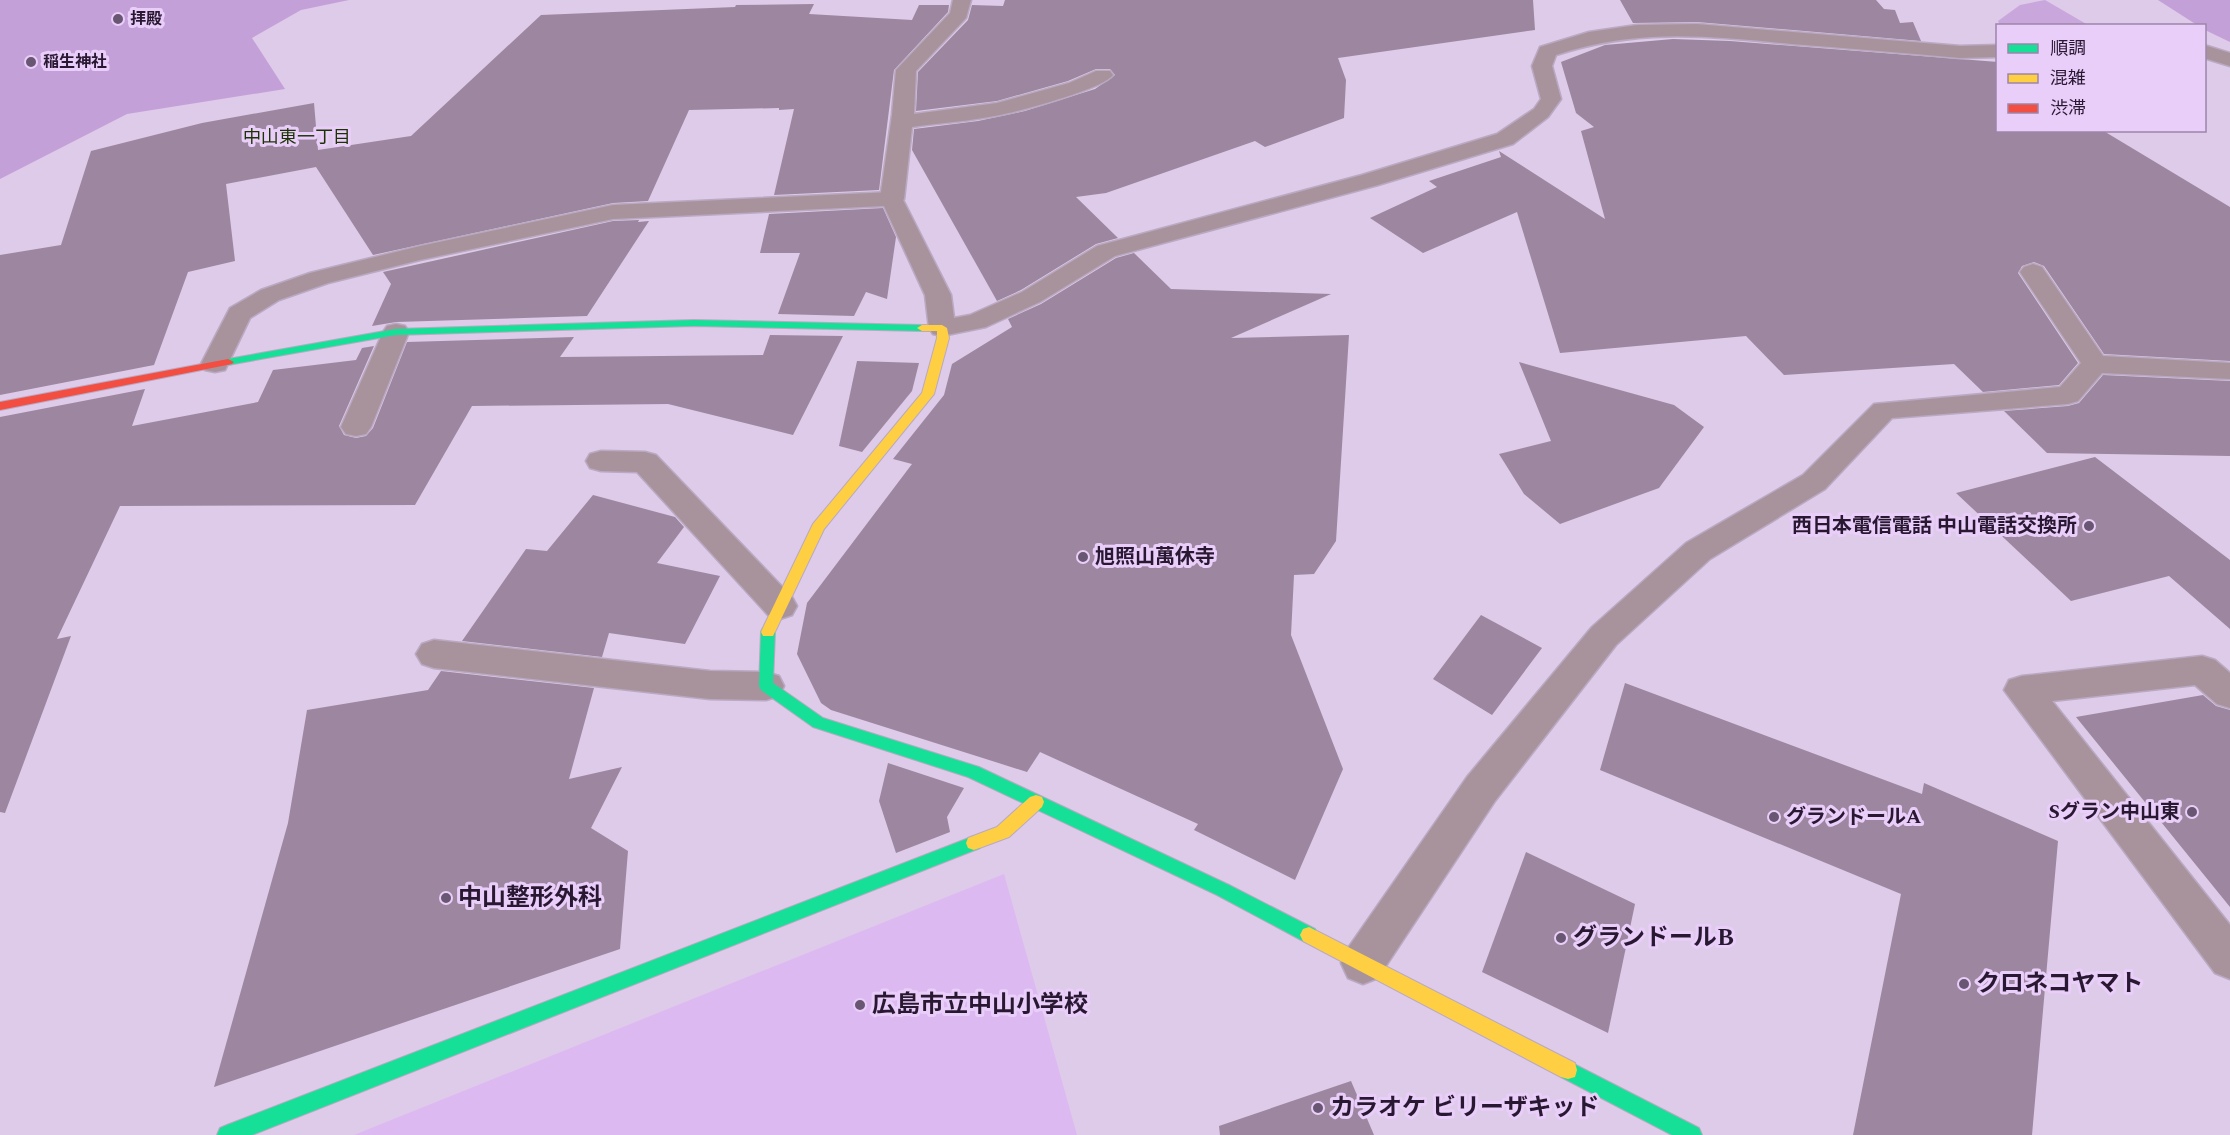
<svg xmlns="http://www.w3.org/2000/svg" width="2230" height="1135" viewBox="0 0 2230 1135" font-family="Spectral,'Noto Sans JP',serif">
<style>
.built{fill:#ddb9f2}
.green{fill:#c9a7dc}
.forest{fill:#c4a0d8}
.building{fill:#9d869f}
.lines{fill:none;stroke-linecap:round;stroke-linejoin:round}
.lane-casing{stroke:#b9a9c2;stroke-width:3}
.street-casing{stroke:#b9a9c2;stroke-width:3}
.fast-casing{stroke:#b9a9c2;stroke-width:2}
.slow-casing{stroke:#b9a9c2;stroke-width:2}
.jam-casing{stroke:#b9a9c2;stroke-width:2}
.lane{fill:#a8939d;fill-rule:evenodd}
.street{fill:#a8939d;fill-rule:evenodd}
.fast{fill:#16e098;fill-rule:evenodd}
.slow{fill:#ffcf43;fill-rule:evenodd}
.jam{fill:#f24e42;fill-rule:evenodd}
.poi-dot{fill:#685672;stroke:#eacefa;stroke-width:2}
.labels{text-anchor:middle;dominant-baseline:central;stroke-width:6;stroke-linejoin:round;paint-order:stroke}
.far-poi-label{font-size:16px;font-weight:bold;fill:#291832;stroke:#eacefa;text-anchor:start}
.far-neighbourhood-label{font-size:18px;fill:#1a3301;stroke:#eacefa}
.poi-label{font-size:20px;font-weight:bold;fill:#291832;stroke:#eacefa;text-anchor:end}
.near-poi-label{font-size:24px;font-weight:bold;fill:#291832;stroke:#eacefa;text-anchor:start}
</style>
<rect width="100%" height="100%" fill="#decae9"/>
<polygon class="built" points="1004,874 1077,1135 354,1135"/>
<polygon class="green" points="2045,0 2088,25 2000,25 1998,21 2020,5"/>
<g class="forest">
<polygon points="0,0 349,0 301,10 252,38 285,89 127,114 0,179"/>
<polygon points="2158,0 2230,0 2230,42 2205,30 2204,26 2197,25"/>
</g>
<g class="building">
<polygon points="1005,0 1533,0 1535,30 1338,58 1346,80 1344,118 1265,147 1255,141 1106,193 1076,197 1118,238 1096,244 1021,290 997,301 912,150 914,129 978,121 1025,111 1095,89 1115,75 1110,69 1096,69 1068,81 997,101 916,111 918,72 968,20 972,5 1003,6"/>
<polygon points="1620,0 1876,0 1884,9 1895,10 1900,23 1913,22 1921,41 1697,22 1633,23"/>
<polygon points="814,4 809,14 912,20 919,5 949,5 948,12 894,70 879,190 774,195 794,109 779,110 779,108 689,110 648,201 613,203 373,255 316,167 226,184 235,261 188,272 154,365 0,395 0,255 61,245 91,151 202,123 314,103 318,150 411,136 541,15 735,7 736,5"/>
<polygon points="1673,39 1730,41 1998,62 1998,130 2102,130 2230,207 2230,361 2104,354 2044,266 2034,262 2022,266 2018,273 2078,363 2059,385 1983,392 1954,364 1784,375 1746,336 1560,353 1517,212 1423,253 1370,218 1437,187 1429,181 1501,157 1499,151 1605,219 1581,131 1594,127 1576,113 1561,62 1605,45"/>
<polygon points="883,208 896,237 887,299 866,292 854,316 778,314 800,253 760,253 769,214"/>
<polygon points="639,220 638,222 649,221 587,316 396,322 372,326 391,284 383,272 613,221"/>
<polygon points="1134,253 1171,289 1331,294 1231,338 1349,335 1336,541 1314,574 1294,575 1291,635 1343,769 1295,880 1194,830 1198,824 1040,752 1027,772 831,710 821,703 797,654 807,603 912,464 893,459 944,395 952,364 1012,327 1008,319 1041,304 1116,258"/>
<polygon points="770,335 843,336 793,435 668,404 472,406 415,505 120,506 57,639 71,636 5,813 0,812 0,417 145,389 132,426 258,402 273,370 356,360 362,348 374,346 339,426 344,435 356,438 366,436 373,428 407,342 574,337 560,357 763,355"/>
<polygon points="857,361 919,363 912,391 862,452 839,446"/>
<polygon points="1519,362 1674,405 1704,427 1659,488 1560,524 1524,494 1499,454 1551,441"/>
<polygon points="2103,375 2230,381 2230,456 2047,453 2004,411 2068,406 2079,403"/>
<polygon points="2095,457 2230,560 2230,629 2169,576 2071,601 1956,493"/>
<polygon points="593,495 675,517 684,527 657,563 720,576 685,644 609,633 602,657 462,641 526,549 547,551"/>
<polygon points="1481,615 1542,648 1492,715 1433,679"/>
<polygon points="441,671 594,688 569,779 622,767 591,828 628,851 620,949 214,1087 288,823 307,710 428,690"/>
<polygon points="1625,683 1922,794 1924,783 2058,841 2032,1135 1853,1135 1901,894 1600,770"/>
<polygon points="2203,695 2216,706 2230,710 2230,907 2076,717"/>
<polygon points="888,763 964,788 947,817 950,832 896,853 879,801"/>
<polygon points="1526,852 1635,904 1608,1033 1482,972"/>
<polygon points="1351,1081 1374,1135 1220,1135 1219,1126"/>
</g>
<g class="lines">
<defs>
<g id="lane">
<path d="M953 0H971L966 18 916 71 914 114 997 103 1069 83 1096 71H1110L1113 75C1103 89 1020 111 1000 115 971 121 941 123 912 127L904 199 900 204 892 206 884 204 880 199 892 115 896 70 950 13Z"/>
<polygon points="2033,264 2042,267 2103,356 2230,363 2230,379 2102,373 2078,401 2068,404 1892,418 1825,489 1710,559 1616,645 1495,801 1378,978 1363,984 1348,978 1341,963 1348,948 1467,777 1592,627 1686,543 1803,475 1874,404 2060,387 2081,363 2020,272 2024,267"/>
<polygon points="396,324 405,326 409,332 371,427 366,434 356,436 346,434 341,427 383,332 387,326"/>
<polygon points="601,451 645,452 656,455 792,597 797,606 792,615 780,619 768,615 637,472 601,471 590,468 586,461 590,454"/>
<polygon points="434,640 710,671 766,672 779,676 784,686 779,696 766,700 710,699 434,668 422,664 416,654 422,644"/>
<polygon points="2202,656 2215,660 2230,673 2230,708 2217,704 2195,685 2052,701 2230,925 2230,979 2215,973 2004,690 2009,680 2022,676"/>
</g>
<g id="street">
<path d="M1697 24 1960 46 1998 45V57L1960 58C1904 53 1847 48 1791 44 1706 36 1639 28 1556 55L1552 66 1561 99 1548 117 1513 144 1378 185 1115 256 1040 302 986 327 942 336 933 334 929 328 925 295 884 206 613 219 420 260 328 283 279 300 250 318 225 370 215 372 205 370 201 364 230 308 261 290 310 273 420 246 613 205 892 192 900 194 951 295 954 318 970 315 1022 292 1097 246 1362 175 1497 134 1534 109 1541 99 1532 66 1540 47 1589 32 1637 25Z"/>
<polygon points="2204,45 2230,53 2230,66 2204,58"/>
</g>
<g id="fast">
<polygon points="694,320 922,325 927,328 922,331 694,326 396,335 228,365 222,362 228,359 396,329"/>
<polygon points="768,627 773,628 775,632 773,683 823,718 979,767 1229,885 1315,929 1318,935 1315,941 1309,943 1303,941 1217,895 968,777 813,727 761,690 759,686 761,632 763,628"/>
<polygon points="974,836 980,838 982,843 980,848 252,1135 217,1135 220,1128 227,1125"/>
<polygon points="1568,1061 1699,1128 1702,1135 1672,1135 1561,1077 1559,1070 1561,1063"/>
</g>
<g id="slow">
<polygon points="942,325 947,328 949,338 934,394 824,529 773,636 763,636 761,632 813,524 922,393 937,338 937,331 922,331 917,328 922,325"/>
<polygon points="1036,795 1042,797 1044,802 1042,807 1009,837 974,850 968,848 966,843 968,838 997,827 1030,797"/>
<polygon points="1309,927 1575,1063 1577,1070 1575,1077 1568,1079 1561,1077 1303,941 1300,935 1303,929"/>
</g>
<polygon id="jam" points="228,359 234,362 232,364 0,410 0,402"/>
</defs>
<use href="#lane" class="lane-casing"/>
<use href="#street" class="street-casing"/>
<use href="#fast" class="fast-casing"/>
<use href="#slow" class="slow-casing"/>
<use href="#jam" class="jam-casing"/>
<use href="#lane" class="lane"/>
<use href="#street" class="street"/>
<use href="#fast" class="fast"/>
<use href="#slow" class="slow"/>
<use href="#jam" class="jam"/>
</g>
<g class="poi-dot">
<circle cx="118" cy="19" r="6"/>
<circle cx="31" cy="62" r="6"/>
<circle cx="2089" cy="526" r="6"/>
<circle cx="1083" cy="557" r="6"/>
<circle cx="2192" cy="812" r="6"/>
<circle cx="1774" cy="817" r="6"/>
<circle cx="446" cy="898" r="6"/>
<circle cx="1561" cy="938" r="6"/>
<circle cx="1964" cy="984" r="6"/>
<circle cx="860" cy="1005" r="6"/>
<circle cx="1318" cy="1108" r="6"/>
</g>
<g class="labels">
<g class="far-poi-label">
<text x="130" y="19">拝殿</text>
<text x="43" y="62">稲生神社</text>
</g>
<g class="far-neighbourhood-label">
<text x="297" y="137">中山東一丁目</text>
</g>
<g class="poi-label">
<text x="2077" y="526">西日本電信電話 中山電話交換所</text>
<text x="1095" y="557" text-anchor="start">旭照山萬休寺</text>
<text x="2180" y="812">Sグラン中山東</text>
<text x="1786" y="817" text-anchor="start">グランドールA</text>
</g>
<g class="near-poi-label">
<text x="458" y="898">中山整形外科</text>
<text x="1573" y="938">グランドールB</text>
<text x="1976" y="984">クロネコヤマト</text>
<text x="872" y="1005">広島市立中山小学校</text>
<text x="1330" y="1108">カラオケ ビリーザキッド</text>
</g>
</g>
<rect x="1996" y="24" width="210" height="108" fill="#eacefa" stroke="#9d85aa" stroke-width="1.5"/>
<rect x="2008" y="44" width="30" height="9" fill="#16e098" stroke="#9d85aa" stroke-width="1.5"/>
<text x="2050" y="54" font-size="18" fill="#291832">順調</text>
<rect x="2008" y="74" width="30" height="9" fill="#ffcf43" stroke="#9d85aa" stroke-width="1.5"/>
<text x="2050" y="84" font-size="18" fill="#291832">混雑</text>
<rect x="2008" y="104" width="30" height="9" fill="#f24e42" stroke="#9d85aa" stroke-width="1.5"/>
<text x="2050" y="114" font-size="18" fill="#291832">渋滞</text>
</svg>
